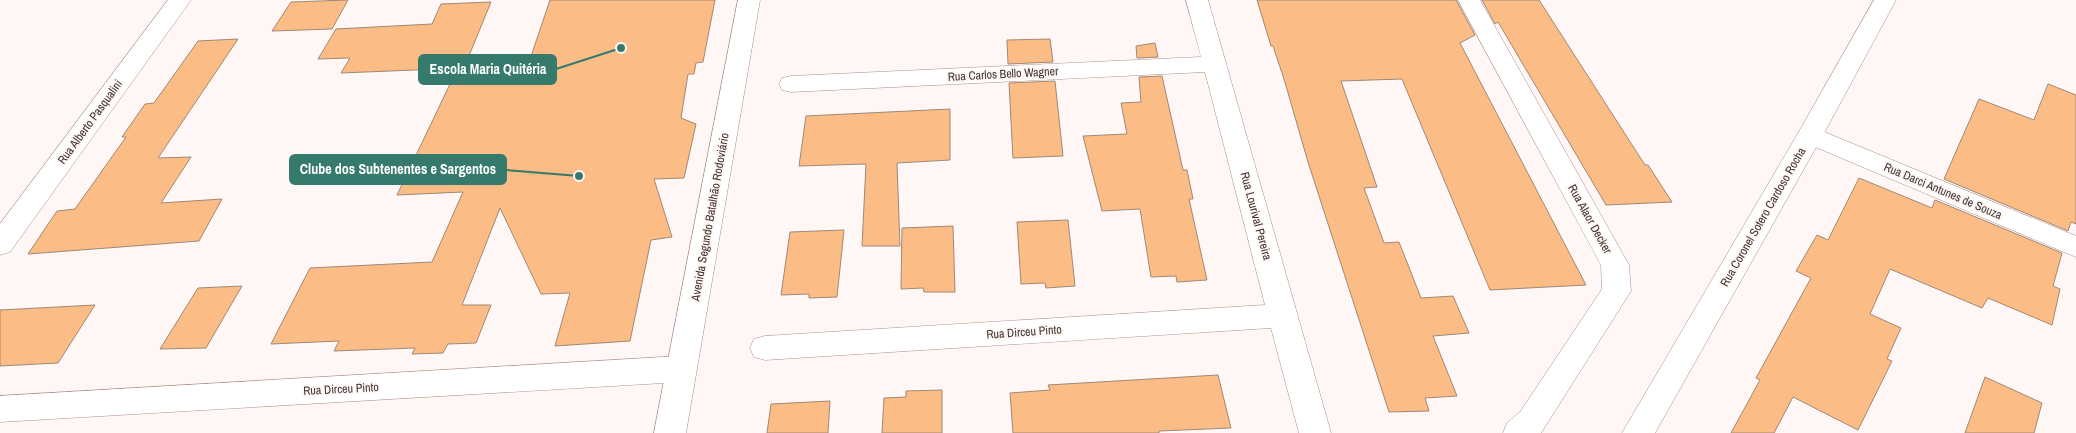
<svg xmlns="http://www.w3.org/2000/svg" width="2076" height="433" viewBox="0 0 2076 433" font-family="'Archivo Narrow',sans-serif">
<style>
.building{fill:#fbbd85;stroke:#a08875}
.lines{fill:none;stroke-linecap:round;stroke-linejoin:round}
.street-casing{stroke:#ad8d86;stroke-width:1}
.secondary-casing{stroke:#ad8d86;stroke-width:1}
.street{fill:#fff;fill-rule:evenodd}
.secondary{fill:#fff;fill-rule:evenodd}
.labels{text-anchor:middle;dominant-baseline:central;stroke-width:4;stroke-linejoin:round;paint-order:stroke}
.street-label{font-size:12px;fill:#40332f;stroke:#fef7f5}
.leader{fill:none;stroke:#367a6d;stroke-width:2}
.callout-dot{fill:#367a6d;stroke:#fef7f5;stroke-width:2}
.callout{fill:#367a6d;stroke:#367a6d;stroke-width:2}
.callout-label{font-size:14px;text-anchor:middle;font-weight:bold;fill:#fff}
</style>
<rect width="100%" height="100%" fill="#fef7f5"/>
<g class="building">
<polygon points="348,0 332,29 272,31 291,2"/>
<polygon points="550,0 715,0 703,62 696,63 694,74 688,74 681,118 696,124 684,178 654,179 672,237 651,240 630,341 555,346 570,293 541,294 500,208 462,305 491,305 476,343 448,344 443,353 412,354 415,348 334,351 339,341 271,344 310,268 432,262 463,192 397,195 451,82 523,80"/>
<polygon points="1257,0 1456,0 1475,35 1460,43 1586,285 1490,290 1402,79 1341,81 1377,187 1364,188 1384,243 1399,242 1421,298 1453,296 1469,333 1433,336 1457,396 1425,398 1429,411 1389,412 1308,162 1284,79 1273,46 1271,46"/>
<polygon points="1482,0 1539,0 1645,165 1648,165 1672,202 1606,205 1498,22 1495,24"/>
<polygon points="491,2 464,68 341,73 350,58 318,59 336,29 432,24 441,4"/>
<polygon points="238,39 158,158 191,157 161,203 222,199 199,241 28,254 57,211 75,209 126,137 122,137 145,104 154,103 198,41"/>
<polygon points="1050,39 1053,62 1008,64 1007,40"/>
<polygon points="1155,43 1158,57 1137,58 1136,46"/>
<polygon points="1162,76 1183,170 1187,170 1193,199 1189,199 1207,280 1177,282 1176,276 1151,277 1140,209 1102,211 1083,136 1127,134 1121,103 1141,102 1139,77"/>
<polygon points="1055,81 1063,156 1013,158 1009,83"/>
<polygon points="2048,84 2076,95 2076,224 2071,222 2068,231 1944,179 1979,99 2034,120"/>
<polygon points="950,109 950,160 897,163 900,246 862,246 866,164 799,166 806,116"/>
<polygon points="1859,178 1932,208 1935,200 2062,253 2053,286 2060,289 2052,325 1988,298 1982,308 1890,269 1870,314 1901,328 1887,359 1892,361 1858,430 1793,397 1774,433 1731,433 1760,380 1756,378 1811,278 1796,271 1817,235 1828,240"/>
<polygon points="1068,220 1075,286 1046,288 1045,283 1021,284 1017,222"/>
<polygon points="953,226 955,292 924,292 923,288 901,289 902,228"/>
<polygon points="844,230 837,297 809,298 809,294 781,295 790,232"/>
<polygon points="242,286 206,348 160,349 198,288"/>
<polygon points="95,305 58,363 0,366 0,310"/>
<polygon points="1218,375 1231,428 1159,431 1159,433 1013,433 1010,393 1050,390 1048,385"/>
<polygon points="1985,377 2042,403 2034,433 1965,433"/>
<polygon points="942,390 942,433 882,433 884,398 906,397 906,391"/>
<polygon points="830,401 828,433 767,433 771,404"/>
</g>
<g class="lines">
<defs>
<g id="street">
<polygon points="168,0 191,0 10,252 0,255 0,224"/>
<polygon points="1186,0 1208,0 1331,433 1299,433 1271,328 765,360 754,357 750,348 754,339 765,336 1265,305 1205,72 791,92 782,90 779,84 782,78 791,76 1201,57"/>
<polygon points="1458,0 1480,0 1629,265 1631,291 1541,433 1503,433 1507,423 1520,412 1602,289 1601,265"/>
<polygon points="1810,126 2076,236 2076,257 1801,141 1797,135 1801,129"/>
<polygon points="681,356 692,360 697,369 692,378 681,382 0,422 0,396"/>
</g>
<g id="secondary">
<polygon points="738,0 760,0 686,433 654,433"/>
<polygon points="1874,0 1896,0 1823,135 1655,433 1622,433 1797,135"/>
</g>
</defs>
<use href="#street" class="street-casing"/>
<use href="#secondary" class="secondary-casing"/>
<use href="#street" class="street"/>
<use href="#secondary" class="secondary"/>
</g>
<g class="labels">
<g class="street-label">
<text transform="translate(1003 74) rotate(-3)">Rua Carlos Bello Wagner</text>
<text transform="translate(90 122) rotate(-54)">Rua Alberto Pasqualini</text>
<text transform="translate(1943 191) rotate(23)">Rua Darci Antunes de Souza</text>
<text transform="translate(1256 216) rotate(75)">Rua Lourival Pereira</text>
<text transform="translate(710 217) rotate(-80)">Avenida Segundo Batalhão Rodoviário</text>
<text transform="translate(1763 217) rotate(-60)">Rua Coronel Sotero Cardoso Rocha</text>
<text transform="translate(1590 219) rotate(61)">Rua Alaor Decker</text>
<text transform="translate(1024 332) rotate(-4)">Rua Dirceu Pinto</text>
<text transform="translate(341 389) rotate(-3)">Rua Dirceu Pinto</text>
</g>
</g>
<path class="leader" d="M621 48L556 69M579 176L506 170"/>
<g class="callout-dot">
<circle cx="621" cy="48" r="5"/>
<circle cx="579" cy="176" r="5"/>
</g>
<g class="callout">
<rect x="419" y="55" width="137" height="29" rx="5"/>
<rect x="290" y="155" width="216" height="29" rx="5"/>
</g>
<g class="callout-label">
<text x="488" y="74">Escola Maria Quitéria</text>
<text x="398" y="174">Clube dos Subtenentes e Sargentos</text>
</g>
</svg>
